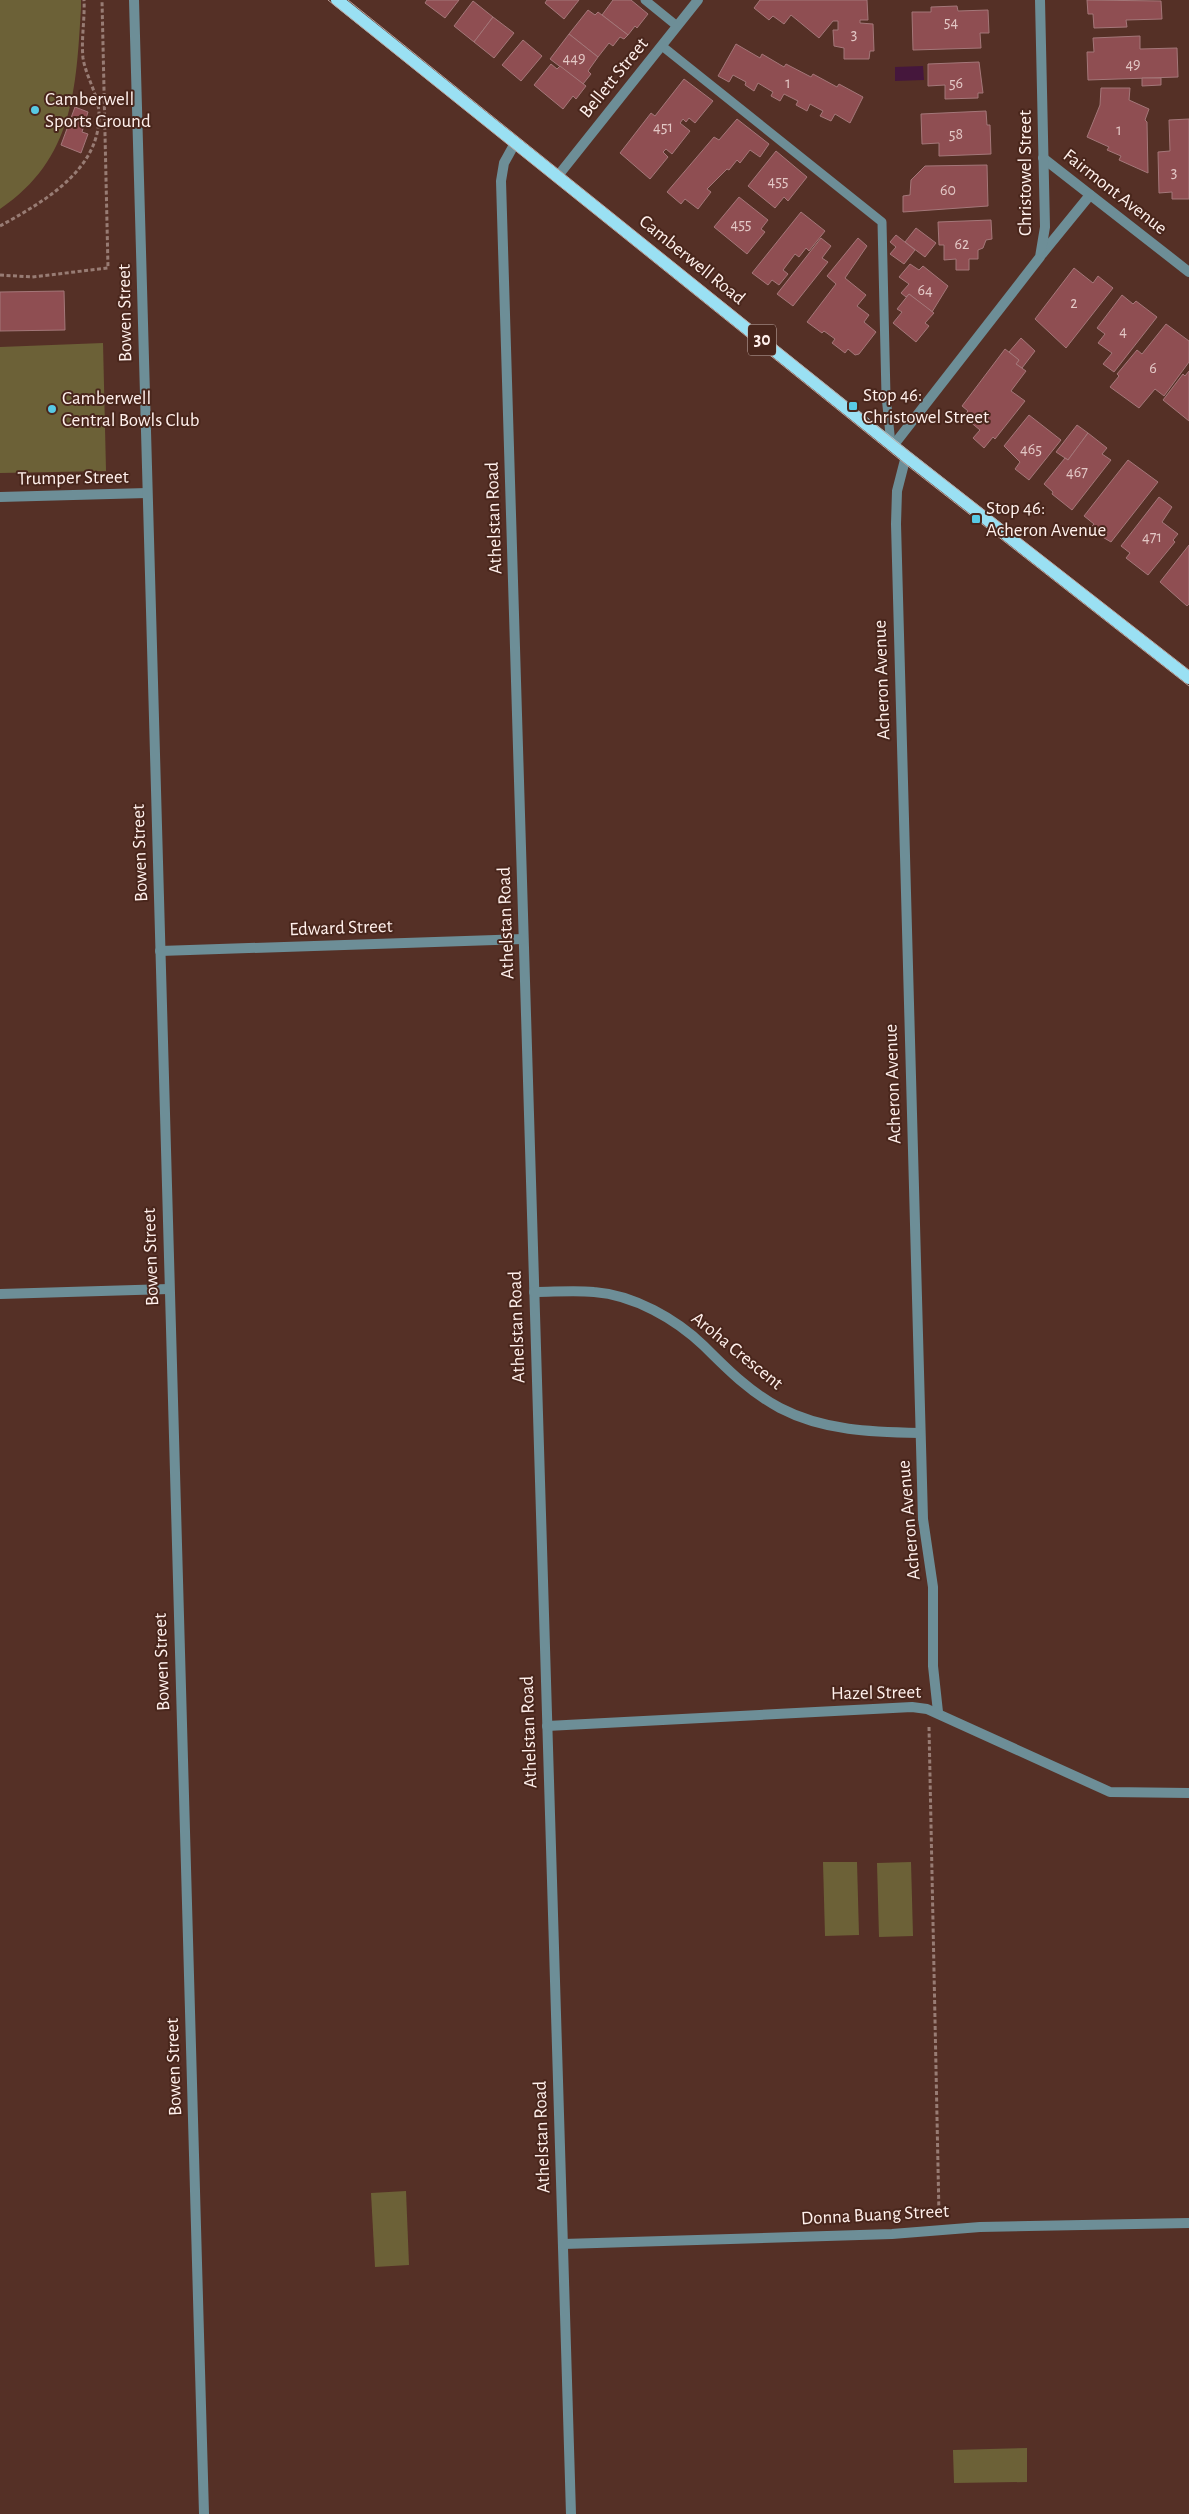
<svg xmlns="http://www.w3.org/2000/svg" width="1189" height="2514" viewBox="0 0 1189 2514" font-family="'Alegreya Sans',sans-serif">
<style>
.green{fill:#6c6137}
.water{fill:#45173c}
.building{fill:#8f4e52;stroke:#a47779}
.lines{fill:none;stroke-linecap:round;stroke-linejoin:round}
.path{stroke:#987c74;stroke-width:3;stroke-dasharray:4 2.5;stroke-linecap:butt}
.service{stroke:#6d8e97;stroke-width:9}
.minor{stroke:#6d8e97;stroke-width:10}
.tertiary{stroke:#6d8e97;stroke-width:10}
.primary{stroke:#9ae0f3;stroke-width:12}
.tram{stroke:#bba39c;stroke-width:1}
.poi-dot{fill:#58c9e4;stroke:#49261c;stroke-width:2}
.labels{text-anchor:middle;dominant-baseline:central;stroke-width:4;stroke-linejoin:round;paint-order:stroke}
.number-label{font-size:16px;fill:#e3c8c6}
.shield{fill:#49261c;stroke:#c8b3ae;stroke-width:1}
.shield-label{font-size:18px;font-weight:bold;fill:#fff0ec}
.street-label{font-size:19px;fill:#fff0ec;stroke:#49261c}
.poi-label{font-size:19px;fill:#fff0ec;stroke:#49261c;text-anchor:start}
</style>
<rect width="100%" height="100%" fill="#553026"/>
<g class="green">
<path d="M0 0H81V8C76 89 74 159 0 209Z"/>
<polygon points="103,343 106,471 0,473 0,347"/>
<polygon points="823,1862 857,1862 859,1935 825,1936"/>
<polygon points="911,1862 913,1936 879,1937 877,1863"/>
<polygon points="406,2191 409,2265 375,2267 371,2193"/>
<polygon points="1027,2448 1027,2482 954,2483 953,2450"/>
</g>
<polygon class="water" points="923,66 924,80 895,81 895,67"/>
<g class="building">
<polygon points="427,0 459,0 445,18 425,3"/>
<polygon points="547,0 579,0 564,19 545,3"/>
<polygon points="613,0 631,0 648,14 637,28 635,26 628,35 602,15"/>
<polygon points="760,0 867,0 868,20 860,20 860,23 873,24 874,51 870,51 869,59 844,59 844,48 834,46 833,30 838,30 838,21 833,21 819,38 791,15 784,24 773,16 769,20 754,8"/>
<polygon points="1087,0 1161,1 1162,19 1126,20 1127,27 1094,28 1093,14 1088,14"/>
<polygon points="473,1 493,17 474,42 454,26"/>
<polygon points="957,6 958,11 988,10 989,33 980,33 981,48 913,50 912,12 931,12 931,7"/>
<polygon points="588,10 595,15 598,12 628,35 624,39 620,37 613,46 609,43 598,57 569,34"/>
<polygon points="493,17 514,33 494,58 474,42"/>
<polygon points="569,34 598,57 588,71 591,74 583,84 550,59"/>
<polygon points="1140,36 1140,49 1177,48 1178,77 1088,80 1087,52 1094,52 1093,38"/>
<polygon points="523,40 542,56 521,81 502,65"/>
<polygon points="736,44 760,58 762,54 784,67 786,64 811,77 813,74 837,87 839,84 863,97 850,123 835,114 831,121 820,116 823,111 810,104 807,111 796,105 798,101 784,94 780,101 771,96 773,92 758,83 754,91 745,85 746,82 733,75 729,82 718,76"/>
<polygon points="979,62 983,93 978,93 978,98 945,99 945,85 928,86 928,64"/>
<polygon points="551,64 557,69 560,66 586,86 576,99 573,96 563,109 534,85"/>
<polygon points="1142,78 1161,78 1161,85 1142,86"/>
<polygon points="684,79 713,101 695,123 689,118 686,122 683,119 680,123 690,131 672,154 666,149 663,152 668,157 650,179 620,153 651,113 655,116"/>
<polygon points="1101,88 1130,88 1129,100 1149,109 1145,120 1147,122 1148,173 1119,160 1121,156 1107,150 1109,147 1087,137 1100,105"/>
<polygon points="75,107 88,112 82,132 88,134 81,153 61,145"/>
<polygon points="986,111 987,125 990,125 991,154 939,156 939,143 922,144 921,114"/>
<polygon points="737,119 769,144 760,157 750,150 740,163 737,160 729,170 727,169 707,189 711,192 698,209 685,199 681,204 667,192 714,137 719,140"/>
<polygon points="1189,119 1189,199 1172,199 1172,192 1159,193 1158,152 1170,151 1169,120"/>
<polygon points="776,151 807,177 788,201 784,197 775,208 748,186"/>
<polygon points="987,165 988,206 903,212 903,196 910,195 911,180 925,166"/>
<polygon points="739,197 768,220 761,229 765,232 747,254 714,227"/>
<polygon points="801,212 825,231 809,251 806,248 799,257 795,254 783,270 788,274 779,285 772,280 768,285 752,273"/>
<polygon points="991,220 992,239 986,240 983,248 978,250 978,259 969,259 969,270 956,270 956,259 944,260 944,245 939,245 938,222"/>
<polygon points="916,228 936,243 925,257 905,242"/>
<polygon points="896,235 915,250 904,264 890,254 896,247 890,242"/>
<polygon points="821,238 831,246 822,258 828,262 793,306 777,294"/>
<polygon points="858,238 867,246 845,278 866,295 857,306 869,315 864,322 876,332 859,354 855,355 848,349 845,353 832,343 835,339 824,331 822,333 807,322 836,284 827,276"/>
<polygon points="910,264 919,270 923,266 948,286 932,312 909,294 906,297 901,293 909,284 899,277"/>
<polygon points="1074,268 1093,283 1098,276 1113,288 1066,348 1035,319"/>
<polygon points="64,291 65,330 0,331 0,292"/>
<polygon points="909,294 934,313 925,323 929,326 916,342 893,323 902,312 897,309"/>
<polygon points="1122,295 1133,304 1136,301 1157,317 1114,372 1103,364 1112,353 1098,343 1105,334 1097,328"/>
<polygon points="1166,324 1189,341 1189,362 1164,396 1155,389 1139,408 1110,387 1119,376 1117,374 1137,350 1142,354"/>
<polygon points="1021,338 1035,351 1022,368 1016,364 1019,360 1009,352"/>
<polygon points="1005,349 1019,360 1016,364 1026,371 1011,391 1025,401 995,439 993,437 984,448 973,438 980,430 963,416 968,411 962,406"/>
<polygon points="1189,371 1189,421 1163,400 1183,374 1185,376"/>
<polygon points="1029,415 1061,440 1029,480 1015,469 1020,462 1004,446"/>
<polygon points="1077,425 1088,433 1068,460 1056,452"/>
<polygon points="1088,433 1107,448 1102,454 1111,460 1072,510 1052,494 1053,492 1044,484 1065,458 1068,460"/>
<polygon points="1128,460 1158,482 1111,542 1089,529 1094,524 1084,516"/>
<polygon points="1159,497 1172,507 1162,522 1178,534 1173,540 1175,542 1148,575 1126,558 1130,553 1121,546"/>
<polygon points="1189,545 1189,604 1187,606 1160,582"/>
</g>
<g class="lines">
<g class="path">
<path d="M0 226C43 202 101 170 99 113 98 94 86 77 83 58 81 39 85 19 84 0"/>
<polyline points="0,275 32,277 108,268 102,0"/>
<polyline points="929,1727 939,2215"/>
</g>
<g class="service">
<polyline points="645,0 677,26"/>
<polyline points="662,46 882,222 886,396 891,444"/>
</g>
<g class="minor">
<polyline points="515,143 504,163 501,181 571,2514"/>
<polyline points="1043,158 1189,272"/>
<polyline points="557,177 698,0"/>
<polyline points="1042,254 1090,195"/>
<polyline points="893,446 1040,257 1045,227 1040,0"/>
<polyline points="906,456 897,491 896,524 923,1519 933,1587 933,1666 938,1712"/>
<polyline points="0,497 147,493"/>
<polyline points="160,951 523,939"/>
<path d="M534 1292C554 1292 574 1290 594 1292 634 1295 676 1319 704 1346 728 1370 750 1392 780 1408 824 1431 872 1432 920 1433"/>
<polyline points="0,1294 169,1289"/>
<polyline points="547,1726 912,1707 927,1709 1110,1792 1189,1793"/>
<polyline points="563,2244 892,2234 980,2227 1189,2223"/>
</g>
<polyline class="tertiary" points="134,0 204,2514"/>
<polyline class="primary" points="337,0 906,456 1189,678"/>
<g class="tram">
<polyline points="328,0 904,463 1189,686"/>
<polyline points="348,0 897,442 1189,670"/>
</g>
</g>
<g class="poi-dot">
<circle cx="35" cy="110" r="5"/>
<rect x="848" y="401" width="10" height="10" rx="2.5"/>
<circle cx="52" cy="409" r="5"/>
<rect x="971" y="514" width="10" height="10" rx="2.5"/>
</g>
<g class="labels">
<g class="number-label">
<text x="951" y="22">54</text>
<text x="854" y="34">3</text>
<text x="574" y="58">449</text>
<text x="1133" y="64">49</text>
<text x="788" y="83">1</text>
<text x="956" y="83">56</text>
<text x="663" y="127">451</text>
<text x="1119" y="130">1</text>
<text x="956" y="134">58</text>
<text x="1174" y="172">3</text>
<text x="778" y="181">455</text>
<text x="948" y="190">60</text>
<text x="741" y="224">455</text>
<text x="962" y="244">62</text>
<text x="925" y="290">64</text>
<text x="1074" y="303">2</text>
<text x="1123" y="331">4</text>
<text x="1153" y="368">6</text>
<text x="1031" y="449">465</text>
<text x="1077" y="472">467</text>
<text x="1152" y="537">471</text>
</g>
<rect class="shield" x="748" y="324.5" width="28" height="31" rx="4"/>
<g class="shield-label">
<text x="762" y="340">30</text>
</g>
<g class="street-label">
<text transform="translate(614 78) rotate(-51)">Bellett Street</text>
<text transform="translate(1025 173) rotate(-90)">Christowel Street</text>
<text transform="translate(1115 192) rotate(38)">Fairmont Avenue</text>
<text transform="translate(692 260) rotate(39)">Camberwell Road</text>
<text transform="translate(125 313) rotate(-91)">Bowen Street</text>
<text transform="translate(73 478) rotate(-1)">Trumper Street</text>
<text transform="translate(494 518) rotate(-92)">Athelstan Road</text>
<text transform="translate(882 680) rotate(-92)">Acheron Avenue</text>
<text transform="translate(140 853) rotate(-92)">Bowen Street</text>
<text transform="translate(506 923) rotate(-92)">Athelstan Road</text>
<text transform="translate(341 928) rotate(-2)">Edward Street</text>
<text transform="translate(893 1084) rotate(-92)">Acheron Avenue</text>
<text transform="translate(151 1257) rotate(-92)">Bowen Street</text>
<text transform="translate(517 1327) rotate(-92)">Athelstan Road</text>
<text transform="translate(737 1351) rotate(39)">Aroha Crescent</text>
<text transform="translate(909 1520) rotate(-95)">Acheron Avenue</text>
<text transform="translate(162 1662) rotate(-92)">Bowen Street</text>
<text transform="translate(876 1693) rotate(-1)">Hazel Street</text>
<text transform="translate(529 1732) rotate(-92)">Athelstan Road</text>
<text transform="translate(174 2067) rotate(-92)">Bowen Street</text>
<text transform="translate(542 2137) rotate(-92)">Athelstan Road</text>
<text transform="translate(875 2215) rotate(-3)">Donna Buang Street</text>
</g>
<g class="poi-label">
<text x="45" y="99">Camberwell<tspan x="45" dy="22">Sports Ground</tspan></text>
<text x="863" y="395">Stop 46:<tspan x="863" dy="22">Christowel Street</tspan></text>
<text x="62" y="398">Camberwell<tspan x="62" dy="22">Central Bowls Club</tspan></text>
<text x="986" y="508">Stop 46:<tspan x="986" dy="22">Acheron Avenue</tspan></text>
</g>
</g>
</svg>
